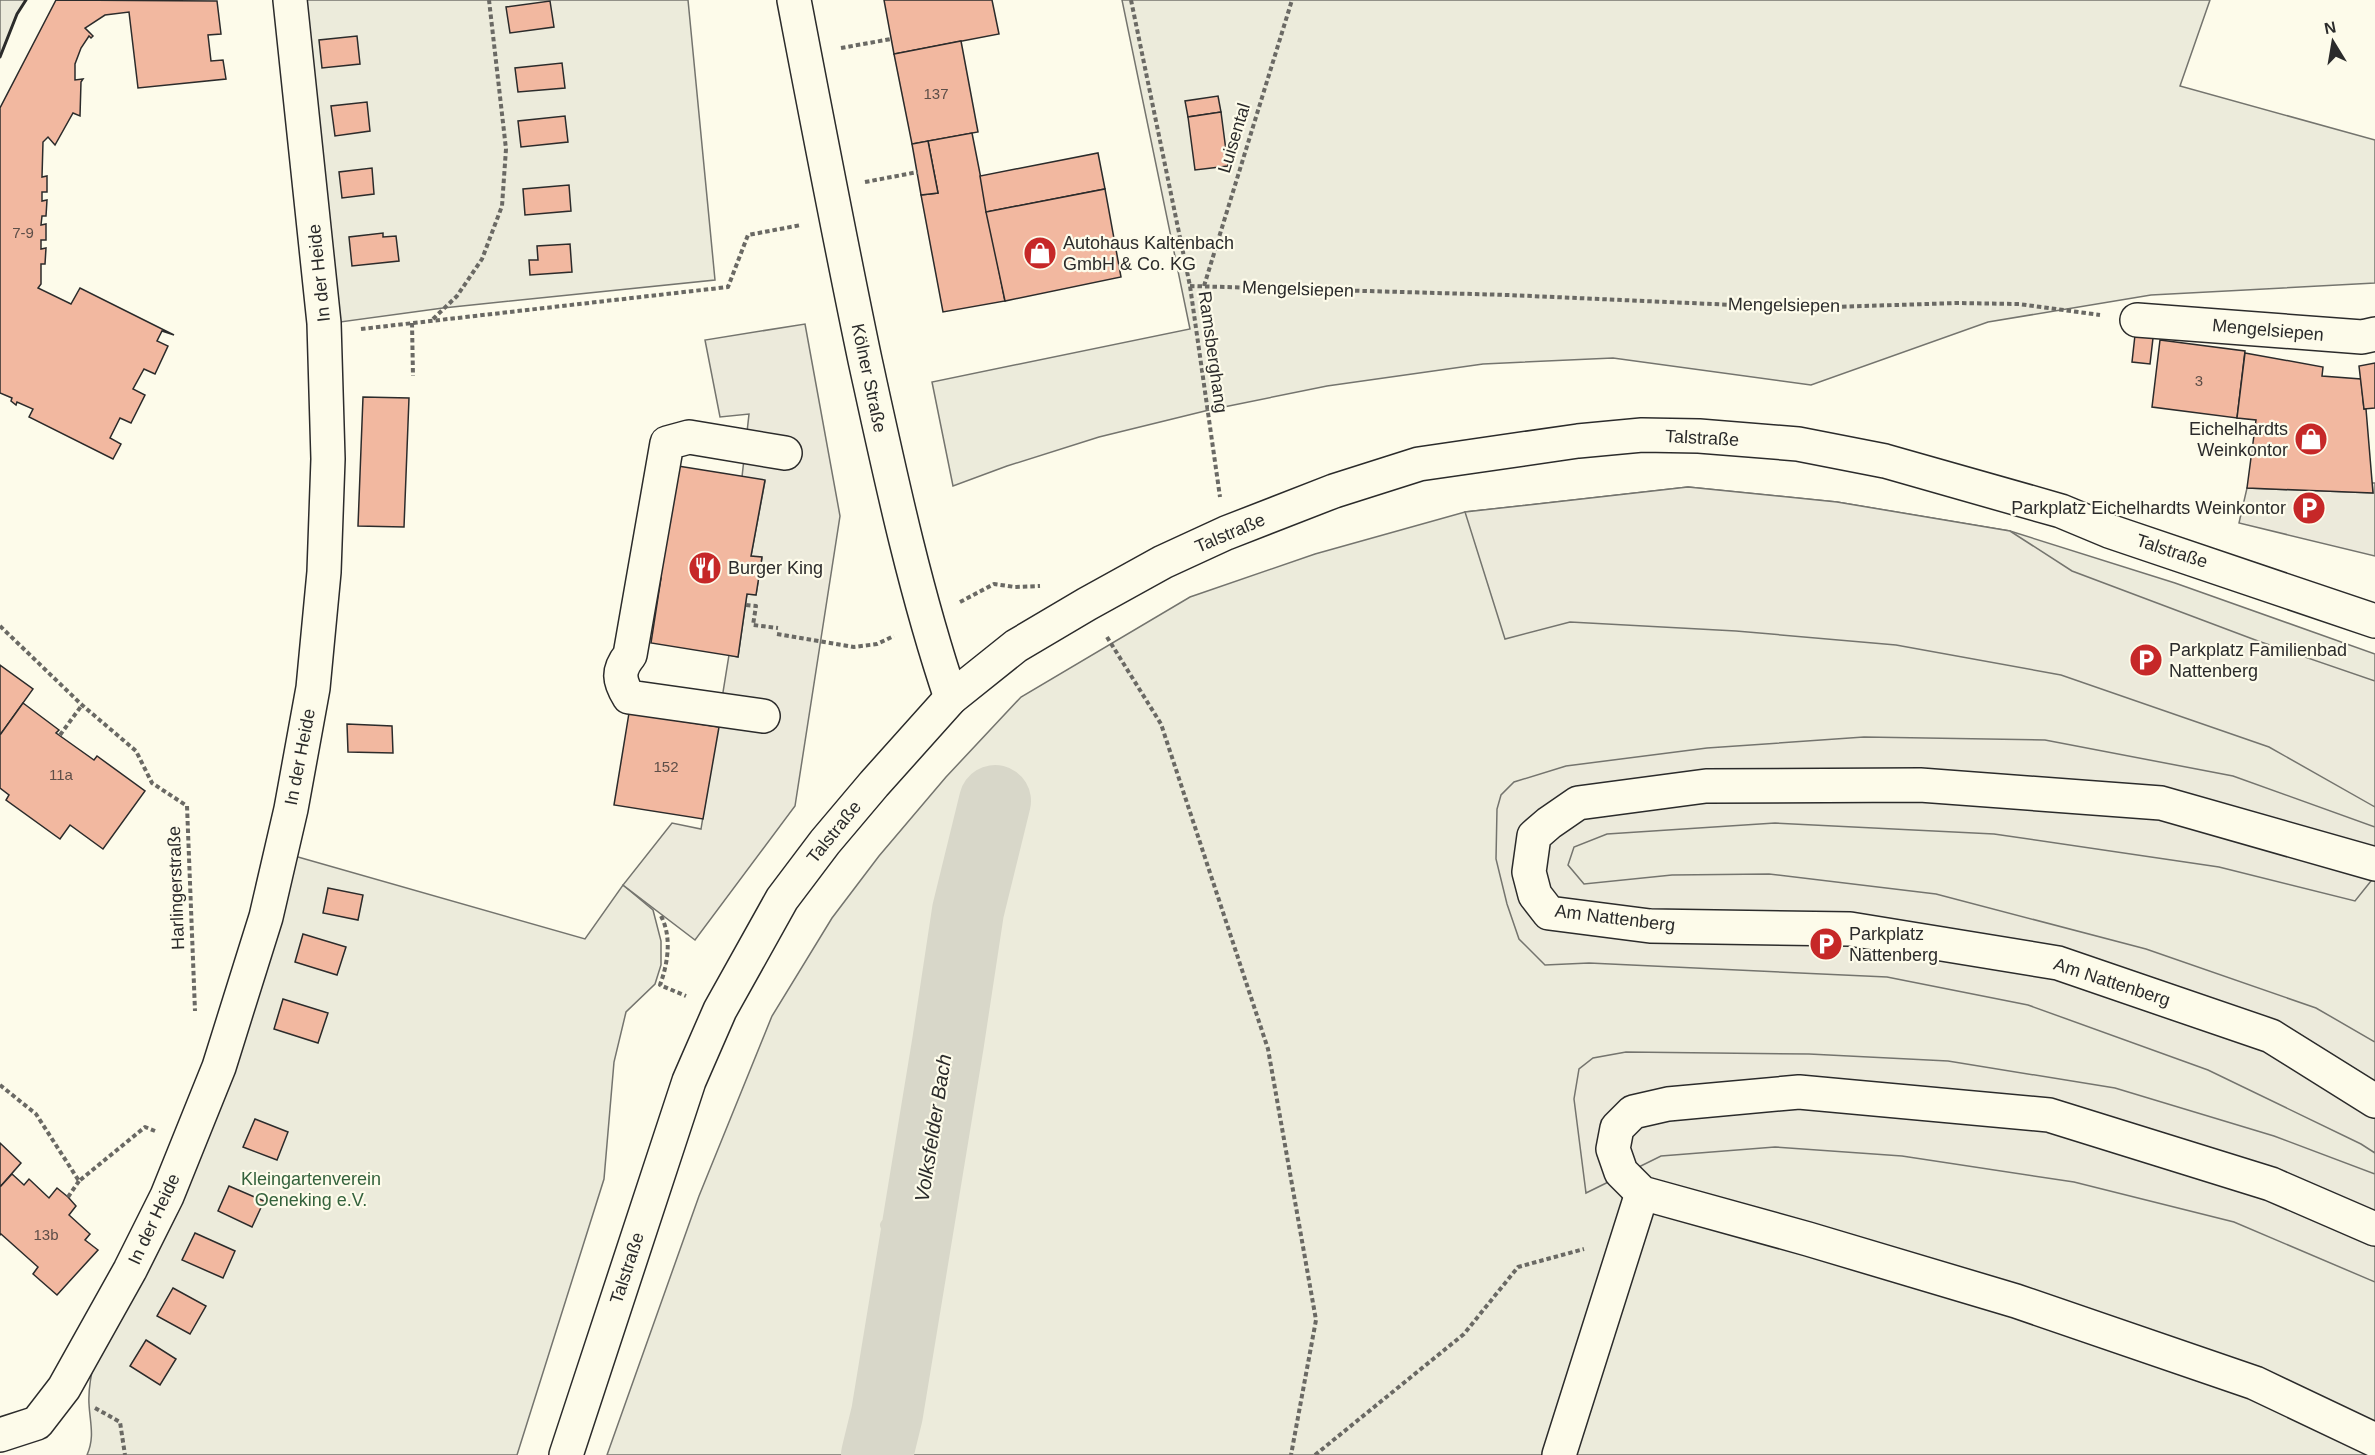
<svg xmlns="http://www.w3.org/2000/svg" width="2375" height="1455" viewBox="0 0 2375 1455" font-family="Helvetica,sans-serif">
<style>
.green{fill:#ecebdb;stroke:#74746e;stroke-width:1.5}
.parking{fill:#eceadb;stroke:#74746e;stroke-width:1.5}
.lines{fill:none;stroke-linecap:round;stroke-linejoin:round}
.stream{stroke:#d8d7c9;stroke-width:12}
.river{stroke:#d8d7c9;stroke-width:72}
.building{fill:#f2b8a0;stroke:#2b2b2b;stroke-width:1.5}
.minor-casing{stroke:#2b2b2b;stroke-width:36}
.major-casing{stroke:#2b2b2b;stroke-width:36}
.path{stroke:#6a6964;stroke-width:4;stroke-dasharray:4.5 3;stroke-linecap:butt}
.minor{stroke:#fdfbea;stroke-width:33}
.major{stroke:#fdfbea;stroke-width:33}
.wall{stroke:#2b2b2b;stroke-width:3}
.labels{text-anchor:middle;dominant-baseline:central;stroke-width:4.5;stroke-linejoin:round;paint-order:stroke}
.number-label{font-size:15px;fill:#5d4e48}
.street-label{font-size:18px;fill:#2b2b2b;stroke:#fdfbea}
.poi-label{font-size:18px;fill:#2b2b2b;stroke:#fdfbea;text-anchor:start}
.park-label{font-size:18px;fill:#34623c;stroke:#fdfbea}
.water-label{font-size:20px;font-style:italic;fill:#2b2b2b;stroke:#fdfbea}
</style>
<rect width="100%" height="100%" fill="#fdfbea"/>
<g class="green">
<polygon points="299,0 688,0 715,280 443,308 333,323"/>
<polygon points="1122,0 2210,0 2180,86 2375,140 2375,283 2151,295 1988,322 1811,385 1613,358 1483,364 1327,386 1209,410 1099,437 1007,466 953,486 932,382 1190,329"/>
<polygon points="1688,487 1837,502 2010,531 2175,583 2375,654 2375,1455 607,1455 699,1196 772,1016 832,918 879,856 946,777 1021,697 1190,597 1315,554 1465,512"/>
<path d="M291 855 585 939 623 885 653 910 661 941V965L655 984 626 1012 614 1062 604 1179 517 1455H87C95 1437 90 1423 89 1404 88 1388 91 1374 95 1358Z"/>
</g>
<g class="parking">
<polygon points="0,0 26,0 17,14 0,57"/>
<polygon points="805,324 840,516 795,806 695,940 623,885 672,823 701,829 729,655 738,657 747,594 756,595 762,558 751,556 765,481 742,477 749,414 720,417 705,340"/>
<polygon points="2372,483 2375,483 2375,556 2239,523 2247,488 2373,493"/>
<polygon points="1688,487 1837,502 2010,531 2072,571 2258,641 2375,681 2375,807 2269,747 2061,675 1896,645 1736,631 1570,622 1505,639 1465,512"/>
<polygon points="1864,737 2045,740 2233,776 2375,827 2375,876 2355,901 2219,867 1994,834 1775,823 1607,834 1574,847 1568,865 1584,884 1672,875 1769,874 1936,894 2146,949 2316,1008 2375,1042 2375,1153 2361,1144 2208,1070 2028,1005 1887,977 1589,963 1545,965 1519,939 1507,904 1496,859 1497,809 1501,795 1514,782 1566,766 1707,748"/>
<polygon points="1626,1052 1809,1054 1948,1061 2115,1088 2274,1136 2375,1174 2375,1282 2234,1222 2074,1182 1902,1156 1775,1147 1661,1156 1586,1193 1574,1099 1579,1069 1593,1058"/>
</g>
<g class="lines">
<polyline class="stream" points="886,1225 901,1268 907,1297"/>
<polyline class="river" points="877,1455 887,1414 948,1043 968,911 995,801"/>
</g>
<g class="building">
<polygon points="56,0 217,1 221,34 208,35 211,61 223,60 226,79 138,88 129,12 105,15 85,28 93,36 91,38 89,36 81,48 75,64 75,80 83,79 81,82 80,116 73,113 55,145 48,137 43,142 42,177 47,176 47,192 42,192 42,201 47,200 46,216 42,216 41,225 46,224 46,240 41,240 41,249 46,248 45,264 41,264 41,284 38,288 71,304 80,288 174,335 162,331 157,341 168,346 155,374 144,369 133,389 145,395 131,423 120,418 110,438 121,444 113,459 29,417 33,409 17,402 16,405 11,401 12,398 0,393 0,108"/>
<polygon points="884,0 992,0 999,34 894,54"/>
<polygon points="550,1 554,27 510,33 506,7"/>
<polygon points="357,36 360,64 322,68 319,40"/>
<polygon points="961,41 978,132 912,144 894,54"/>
<polygon points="562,63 565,88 518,92 515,68"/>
<polygon points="1218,96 1221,112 1188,117 1185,101"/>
<polygon points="367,102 370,131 335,136 331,106"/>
<polygon points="1221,112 1228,166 1195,170 1188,117"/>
<polygon points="565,116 568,142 521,147 518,121"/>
<polygon points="972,133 1005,301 943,312 921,195 938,193 928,141"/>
<polygon points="928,141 938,193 921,195 912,144"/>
<polygon points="1098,153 1105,189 986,212 980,176"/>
<polygon points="372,168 374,194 342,198 339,172"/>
<polygon points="569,185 571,211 525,215 523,189"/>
<polygon points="1105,189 1121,277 1005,301 986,212"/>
<polygon points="383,233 383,237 396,236 399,261 352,266 349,237"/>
<polygon points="570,244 572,272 530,275 529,260 538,260 537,246"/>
<polygon points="2135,335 2153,338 2150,364 2132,362"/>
<polygon points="2160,340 2245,351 2237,418 2152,407"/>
<polygon points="2245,353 2323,367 2322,376 2361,379 2364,409 2366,409 2373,493 2247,488 2256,420 2237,418"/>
<polygon points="2375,363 2375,408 2364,409 2359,366"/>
<polygon points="363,397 409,398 404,527 358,526"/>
<polygon points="678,466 765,480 751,556 762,557 756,595 747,594 738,657 651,643 661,578 649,577"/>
<polygon points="0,665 33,689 0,735"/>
<polygon points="23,703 59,730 56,733 94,760 97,756 145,791 103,849 70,825 60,839 6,800 9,795 0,788 0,735"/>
<polygon points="629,713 719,727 703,819 614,805"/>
<polygon points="347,724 392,726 393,753 348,752"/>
<polygon points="328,888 363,895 358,920 323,913"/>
<polygon points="303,934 346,947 337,975 295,962"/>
<polygon points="283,999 328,1013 318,1043 274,1029"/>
<polygon points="255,1119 288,1132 277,1160 243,1147"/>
<polygon points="0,1143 21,1163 0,1187"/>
<polygon points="12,1174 24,1185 29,1179 49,1198 57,1188 68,1197 76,1206 69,1215 90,1234 85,1240 98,1250 57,1295 33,1274 38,1267 1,1234 0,1235 0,1187"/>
<polygon points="229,1186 264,1201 252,1227 218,1211"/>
<polygon points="195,1233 235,1251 223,1278 182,1260"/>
<polygon points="173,1288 206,1306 190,1334 157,1316"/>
<polygon points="146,1340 176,1359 160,1385 130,1366"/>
</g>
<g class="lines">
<defs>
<g id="minor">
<polyline points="2137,320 2362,337 2375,334"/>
<path d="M763 716 629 697C619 681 617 671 630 655L667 443 689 437 785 453"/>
<polyline points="2375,864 2161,803 1920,785 1706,786 1578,803 1549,823 1534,836 1529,872 1535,895 1549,913 1650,926 1850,929 2058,963 2271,1036 2375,1101"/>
<polyline points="2375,1229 2271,1184 2049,1115 1799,1092 1668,1104 1633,1112 1617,1128 1613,1149 1621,1172 1642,1193 1808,1239 2016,1301 2255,1383 2375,1440"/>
<polyline points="0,1435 37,1423 64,1388 130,1270 167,1196 219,1067 266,917 291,809 313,688 324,572 328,459 324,323 290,0"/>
<polyline points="1559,1455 1642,1193"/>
</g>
<g id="major">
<path d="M794 0C817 120 840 241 865 360 890 474 914 588 951 698"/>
<polyline points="566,1455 689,1081 720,1010 782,899 825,842 874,784 951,698 1016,646 1087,604 1163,562 1226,533 1334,491 1419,464 1578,441 1642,435 1699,436 1798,444 1885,461 2061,511 2109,531 2375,621"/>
</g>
</defs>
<use href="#minor" class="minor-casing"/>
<use href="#major" class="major-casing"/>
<g class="path">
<polyline points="1131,0 1190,286 1220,497"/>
<polyline points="841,48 891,39"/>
<polyline points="865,182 918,172"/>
<polyline points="1190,286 1508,295 1803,308 1957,303 2019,304 2100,315"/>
<polyline points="1204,286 1292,0"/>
<polyline points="433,319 457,296 482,259 502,206 506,149 489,0"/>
<polyline points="412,323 413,376"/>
<polyline points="361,329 728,287 748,235 801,225"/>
<polyline points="960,602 994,584 1015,587 1040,586"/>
<polyline points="746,605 756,606 753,625 778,628"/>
<polyline points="0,626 82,705 136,751 152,783 187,806 195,1011"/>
<polyline points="777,634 854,647 877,644 894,636"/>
<polyline points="1107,637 1161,724 1268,1049 1316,1320 1291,1455"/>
<polyline points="60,735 82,705"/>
<path d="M661 916C672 937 668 963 660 985L686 996"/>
<polyline points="0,1085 36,1114 79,1181 145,1127 155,1131"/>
<polyline points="68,1197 79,1181"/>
<polyline points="95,1408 120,1422 125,1455"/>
<polyline points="1315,1455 1464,1334 1518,1267 1584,1249"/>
</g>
<use href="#minor" class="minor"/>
<use href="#major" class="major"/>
<polyline class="wall" points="0,57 17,14 26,0"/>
</g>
<defs>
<symbol id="shop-disc" viewBox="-11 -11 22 22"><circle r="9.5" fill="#c62828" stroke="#fdfbea"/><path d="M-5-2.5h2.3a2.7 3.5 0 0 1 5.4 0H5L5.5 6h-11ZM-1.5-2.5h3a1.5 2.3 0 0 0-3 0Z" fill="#fff"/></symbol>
<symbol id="parking-disc" viewBox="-11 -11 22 22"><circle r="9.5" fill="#c62828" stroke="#fdfbea"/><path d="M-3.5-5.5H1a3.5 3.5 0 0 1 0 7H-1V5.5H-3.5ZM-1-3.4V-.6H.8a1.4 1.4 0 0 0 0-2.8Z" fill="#fff"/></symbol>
<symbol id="restaurant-disc" viewBox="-11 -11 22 22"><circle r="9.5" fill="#c62828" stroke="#fdfbea"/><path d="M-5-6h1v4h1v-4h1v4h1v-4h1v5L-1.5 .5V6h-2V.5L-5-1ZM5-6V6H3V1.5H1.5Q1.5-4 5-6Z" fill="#fff"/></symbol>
</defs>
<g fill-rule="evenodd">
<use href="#shop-disc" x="1021" y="234" width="38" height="38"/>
<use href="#shop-disc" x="2292" y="420" width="38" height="38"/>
<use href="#parking-disc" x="2290" y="489" width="38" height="38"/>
<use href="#restaurant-disc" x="686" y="549" width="38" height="38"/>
<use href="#parking-disc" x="2127" y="641" width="38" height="38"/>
<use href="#parking-disc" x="1807" y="925" width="38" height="38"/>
</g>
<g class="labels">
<g class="number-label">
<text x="936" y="93">137</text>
<text x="23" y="232">7-9</text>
<text x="2199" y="380">3</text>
<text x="666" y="766">152</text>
<text x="61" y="774">11a</text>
<text x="46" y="1234">13b</text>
</g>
<g class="street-label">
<text transform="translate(1234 138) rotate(-73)">Luisental</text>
<text transform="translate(319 273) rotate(-96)">In der Heide</text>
<text transform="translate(1298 289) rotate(2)">Mengelsiepen</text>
<text transform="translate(1784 305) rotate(1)">Mengelsiepen</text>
<text transform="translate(2268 330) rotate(5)">Mengelsiepen</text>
<text transform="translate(1213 352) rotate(82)">Ramsberghang</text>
<text transform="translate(869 378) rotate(78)">Kölner Straße</text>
<text transform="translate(1702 438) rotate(3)">Talstraße</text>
<text transform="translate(1230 533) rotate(-23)">Talstraße</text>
<text transform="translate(2172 551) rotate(18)">Talstraße</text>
<text transform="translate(300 757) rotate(-79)">In der Heide</text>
<text transform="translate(834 832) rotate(-51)">Talstraße</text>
<text transform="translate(176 888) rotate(-92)">Harlingerstraße</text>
<text transform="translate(1615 918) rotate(7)">Am Nattenberg</text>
<text transform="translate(2112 982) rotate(18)">Am Nattenberg</text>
<text transform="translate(154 1219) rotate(-65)">In der Heide</text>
<text transform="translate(627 1268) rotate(-72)">Talstraße</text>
</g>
<g class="poi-label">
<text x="1063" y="243">Autohaus Kaltenbach<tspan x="1063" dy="21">GmbH &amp; Co. KG</tspan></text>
<text x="2288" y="429" text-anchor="end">Eichelhardts<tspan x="2288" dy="21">Weinkontor</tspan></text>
<text x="2286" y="508" text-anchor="end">Parkplatz Eichelhardts Weinkontor</text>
<text x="728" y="568">Burger King</text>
<text x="2169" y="650">Parkplatz Familienbad<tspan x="2169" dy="21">Nattenberg</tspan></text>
<text x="1849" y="934">Parkplatz<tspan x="1849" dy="21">Nattenberg</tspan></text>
</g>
<g class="park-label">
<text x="311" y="1179">Kleingartenverein<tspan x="311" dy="21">Oeneking e.V.</tspan></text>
</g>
<g class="water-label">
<text transform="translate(933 1128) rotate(-81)">Volksfelder Bach</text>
</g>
</g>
<g transform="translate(2333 42) rotate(349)" stroke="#fdfbea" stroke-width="4.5" paint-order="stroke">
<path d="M0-4.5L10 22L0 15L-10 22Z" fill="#2b2b2b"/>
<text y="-9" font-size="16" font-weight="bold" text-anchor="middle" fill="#2b2b2b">N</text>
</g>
</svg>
